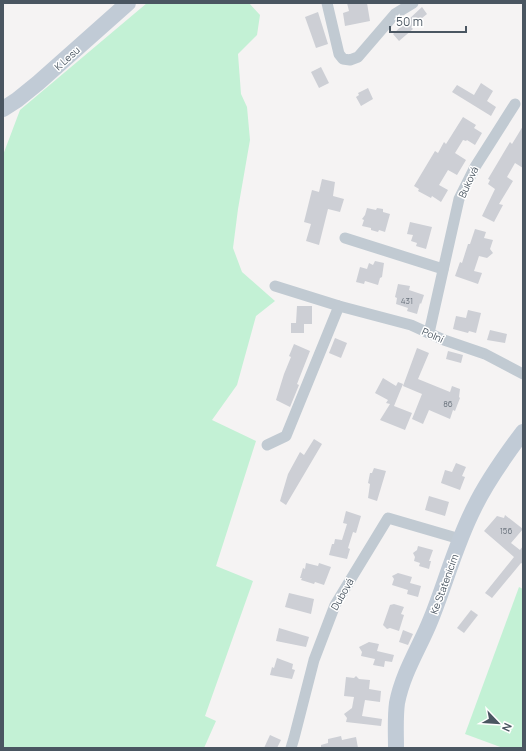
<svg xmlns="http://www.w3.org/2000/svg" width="526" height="751" viewBox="0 0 526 751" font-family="Manrope,sans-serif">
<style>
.green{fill:#c3f1d5}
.building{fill:#cdcfd5}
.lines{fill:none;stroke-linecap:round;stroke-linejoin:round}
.street{stroke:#c1cad2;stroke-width:11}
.secondary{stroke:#c1cbd6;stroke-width:16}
.labels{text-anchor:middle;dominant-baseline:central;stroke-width:3;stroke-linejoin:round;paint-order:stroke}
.number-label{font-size:8px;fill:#6b747e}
.street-label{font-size:10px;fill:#4a5661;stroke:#fff}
</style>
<rect width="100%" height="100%" fill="#f5f3f3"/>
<g class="green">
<polygon points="147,3 249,3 260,15 257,35 238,54 241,94 247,107 250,140 238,209 233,248 242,272 275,301 256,316 237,385 212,420 256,441 216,566 253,581 205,716 216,721 204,748 3,748 3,155 20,110"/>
<polygon points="519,587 523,589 523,748 503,748 465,734"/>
</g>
<g class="building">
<polygon points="347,3 367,3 370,21 345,26 343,13 349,11"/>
<polygon points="422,7 427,14 411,27 413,29 399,41 393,34"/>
<polygon points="318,12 328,44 316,48 305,17"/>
<polygon points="321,67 329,83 319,88 311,72"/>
<polygon points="481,83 493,91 487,101 496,107 491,116 452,92 457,85 474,95"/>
<polygon points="368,88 373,99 361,106 356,97 359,95 358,93"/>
<polygon points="463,117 476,125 474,128 482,133 475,145 467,140 466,141 463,140 455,153 466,160 457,175 448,170 439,185 448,190 441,202 432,196 431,198 418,191 419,189 414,186 435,151 438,153 444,142 446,144"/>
<polygon points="523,126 523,168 515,163 507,177 513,181 499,204 503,205 494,222 482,216 495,189 488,184 490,180 488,179 507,147 510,142 512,144"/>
<polygon points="322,179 335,182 333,196 344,199 340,212 328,209 319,245 306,241 311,224 304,222 312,190 319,192"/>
<polygon points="367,208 376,210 377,208 383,209 383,212 390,214 385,232 379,230 378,232 371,230 371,228 362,226 364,220 362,219 365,215"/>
<polygon points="410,222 432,227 426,249 416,246 417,243 411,241 413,235 407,234"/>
<polygon points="475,229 486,232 484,238 493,240 490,249 493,253 487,258 479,256 474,271 482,273 478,284 455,276 460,262 462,263 468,244 470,244"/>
<polygon points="375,261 384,263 382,277 380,278 378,285 365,281 364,284 356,282 360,267 367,269 369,263 373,265"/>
<polygon points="398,284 410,286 409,290 424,295 421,304 420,303 417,314 407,311 408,308 396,304 397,298 395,297"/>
<polygon points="297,306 312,306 312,324 304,324 304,333 291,333 291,323 296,323"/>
<polygon points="468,310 481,313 476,333 469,331 468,333 453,329 456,316 466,318"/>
<polygon points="490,330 507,334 505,343 487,340"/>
<polygon points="335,338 347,343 341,358 329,353"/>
<polygon points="294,344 310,351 297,384 299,385 290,407 276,400 284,374 291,357 289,356"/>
<polygon points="417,348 429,353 418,379 450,392 452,386 460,389 459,397 460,398 455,411 453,410 450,419 429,410 423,424 412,419 422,394 403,386"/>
<polygon points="448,351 463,355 461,363 446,359"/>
<polygon points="383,378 396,386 398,382 403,384 394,406 412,413 405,430 380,420 390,404 386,403 388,400 375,393"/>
<polygon points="314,439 322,444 286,505 280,501 288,474 300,452 304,455"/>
<polygon points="456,463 466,467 462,476 465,477 460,490 441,483 445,470 452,472"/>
<polygon points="374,468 386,471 377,501 368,498 370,484 368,483 370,473 372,473"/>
<polygon points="429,496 449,502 445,516 425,510"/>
<polygon points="346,511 361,516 356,533 353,532 348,548 350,549 347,559 329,555 332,544 334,544 335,539 342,540 347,524 343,523"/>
<polygon points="505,515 523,529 511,543 520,550 523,546 523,564 521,563 492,598 485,593 514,557 484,531 497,516 504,518"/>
<polygon points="418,546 433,550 429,561 431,561 429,569 419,566 420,563 414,561 415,557 413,553 417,550"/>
<polygon points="306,563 318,566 319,563 331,567 324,585 315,582 314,584 301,580 302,578 300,578 303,568 305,569"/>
<polygon points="398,573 412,577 410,583 421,586 418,597 407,594 408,590 392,585 394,579 392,576"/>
<polygon points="289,593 314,599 311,614 285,607"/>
<polygon points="394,604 404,607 401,614 404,615 399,631 390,628 387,629 383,625 390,605"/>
<polygon points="471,610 478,615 464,633 457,628"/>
<polygon points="279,628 309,637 306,647 276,641"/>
<polygon points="403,630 413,634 408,645 399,642"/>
<polygon points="369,642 379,644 377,651 394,655 392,662 385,661 384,667 373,665 375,659 361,656 362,652 359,647"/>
<polygon points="277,658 293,664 292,669 295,670 292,679 270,675 272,667 274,668"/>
<polygon points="356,676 359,679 370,680 369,689 381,691 380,702 365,700 362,716 382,719 381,726 346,722 347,718 344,714 352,708 354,697 344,696 346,677 354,678"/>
<polygon points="270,735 281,740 277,748 264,748"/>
<polygon points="341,736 342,740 356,737 358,748 321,748 321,745 328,743 328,739"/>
</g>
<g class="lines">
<g class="street">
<polyline points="327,3 339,54 343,59 350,60 358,57 395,14 413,3"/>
<polyline points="345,238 443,269"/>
<polyline points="275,286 339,306 411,325 444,340 485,354 523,374"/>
<polyline points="429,333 459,199 475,167 515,104"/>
<polyline points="267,445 286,436 339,306"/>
<polyline points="291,748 294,738 314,660 335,605 388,518 460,539"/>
</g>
<g class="secondary">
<polyline points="3,109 17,100 38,83 128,3"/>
<path d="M396 748C396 733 395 718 397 703 403 672 420 647 431 619 446 582 456 543 474 508 487 481 505 456 523 432"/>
</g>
</g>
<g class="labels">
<g class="number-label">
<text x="407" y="300">431</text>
<text x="448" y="403">86</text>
<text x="506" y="530">156</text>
</g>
<g class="street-label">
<text transform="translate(67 58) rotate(-42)">K Lesu</text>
<text transform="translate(468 182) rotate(-65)">Buková</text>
<text transform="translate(433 335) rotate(24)">Polní</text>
<text transform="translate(444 584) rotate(-70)">Ke Statenicím</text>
<text transform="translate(342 594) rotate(-60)">Dubová</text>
</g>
</g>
<rect width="526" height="751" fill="none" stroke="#4a5661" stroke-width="8"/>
<g transform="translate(498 723) rotate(115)" stroke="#ffffff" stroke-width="3" paint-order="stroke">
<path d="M0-3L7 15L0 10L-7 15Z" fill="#4a5661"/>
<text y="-6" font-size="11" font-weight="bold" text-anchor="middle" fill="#4a5661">N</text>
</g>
<path d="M390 26v6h76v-6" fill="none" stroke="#4a5661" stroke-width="2"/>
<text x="396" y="26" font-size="12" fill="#4a5661" stroke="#ffffff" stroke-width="3" paint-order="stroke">50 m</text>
</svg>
